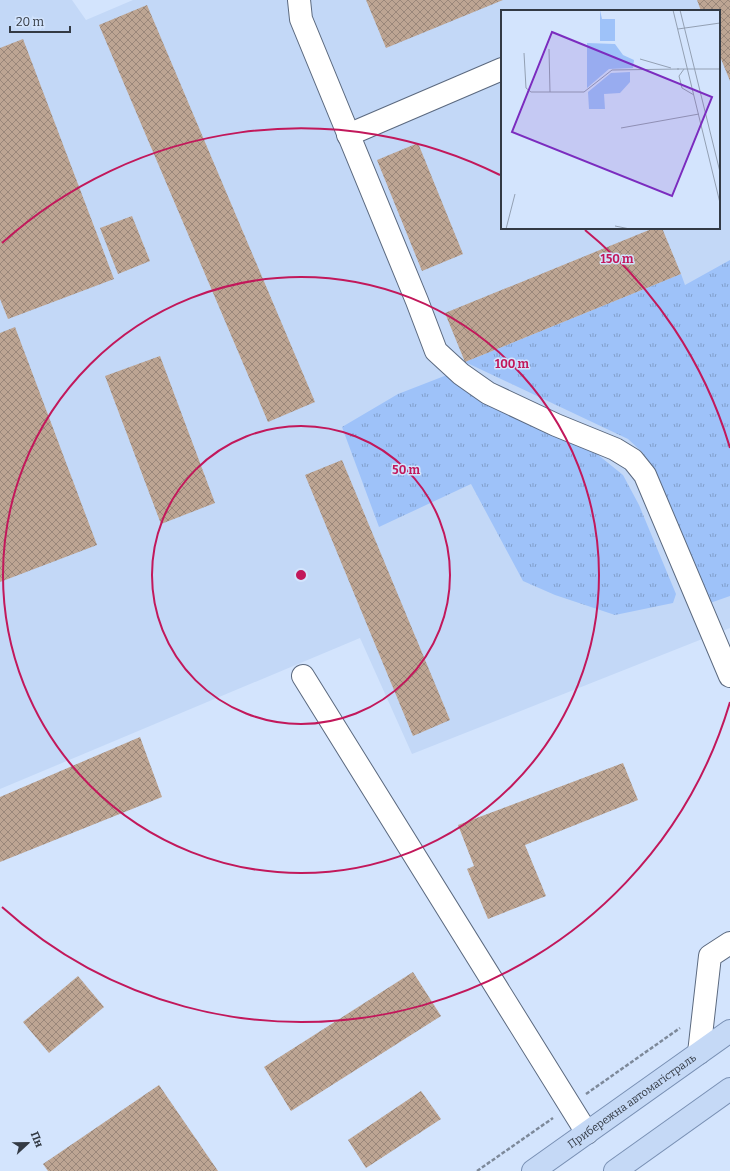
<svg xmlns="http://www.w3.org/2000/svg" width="730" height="1171" viewBox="0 0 730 1171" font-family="Bitter,serif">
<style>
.built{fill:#c3d8f7;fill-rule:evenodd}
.grass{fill:url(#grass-tufts)}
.building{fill:url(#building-cross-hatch)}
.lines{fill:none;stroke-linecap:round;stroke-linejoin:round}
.minor-casing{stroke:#5b697f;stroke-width:24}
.major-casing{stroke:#7990b4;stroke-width:24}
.path{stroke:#7d899a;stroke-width:2.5;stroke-dasharray:4 2;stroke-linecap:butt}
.minor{stroke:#fff;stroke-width:22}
.major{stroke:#c5d9f6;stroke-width:22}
.ring{fill:none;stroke:#c2185b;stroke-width:2}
.labels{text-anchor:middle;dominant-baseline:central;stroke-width:3;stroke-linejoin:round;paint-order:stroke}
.street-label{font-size:11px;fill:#333a44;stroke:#d3e4fd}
.inset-road{fill:none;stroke:#93a0b3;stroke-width:1}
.view{fill:#7b2cbf;fill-opacity:0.15;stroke:#7b2cbf;stroke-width:2}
.inset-edge{fill:none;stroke:#333a44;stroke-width:2}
.centre{fill:#c2185b;stroke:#d3e4fd;stroke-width:2}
.ring-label{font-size:12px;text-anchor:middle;font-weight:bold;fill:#c2185b;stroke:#d3e4fd;stroke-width:3;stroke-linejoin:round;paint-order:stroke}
</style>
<defs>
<pattern id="grass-tufts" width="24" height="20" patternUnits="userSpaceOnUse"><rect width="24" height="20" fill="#9ec2f9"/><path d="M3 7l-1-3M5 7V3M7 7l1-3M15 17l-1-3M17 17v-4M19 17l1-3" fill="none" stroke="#819fcb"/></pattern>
<pattern id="building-cross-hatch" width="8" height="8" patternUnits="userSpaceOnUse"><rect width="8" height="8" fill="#bda593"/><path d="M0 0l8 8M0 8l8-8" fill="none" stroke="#9a877a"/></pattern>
</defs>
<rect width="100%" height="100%" fill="#d3e4fd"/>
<path class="built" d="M0 0H72L86 20 133 0H730V628L412 754 360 638 0 789ZM502 11H719V228H502Z"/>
<g class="grass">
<polygon points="730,260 730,596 710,603 643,453 628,439 465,362 681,274 685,285"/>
<polygon points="447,375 597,454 623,475 639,505 676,594 673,603 615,615 555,595 523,581 471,484 379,527 342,427 398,394"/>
</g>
<g class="building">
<polygon points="366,0 503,0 386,48"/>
<polygon points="697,0 730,0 730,81 719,54 719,11 701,11"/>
<polygon points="147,5 315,402 268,422 99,25"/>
<polygon points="23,39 114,279 8,319 0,299 0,48"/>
<polygon points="418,143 463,254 422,271 377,160"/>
<polygon points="132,216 150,261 118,274 100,228"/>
<polygon points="654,228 662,228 681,274 465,362 445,313"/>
<polygon points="15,327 97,545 0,582 0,333"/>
<polygon points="160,356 215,503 161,524 105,376"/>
<polygon points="342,460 450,720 413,736 305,475"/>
<polygon points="140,737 162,797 0,862 0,797"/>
<polygon points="623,763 638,800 525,845 546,896 488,919 467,869 474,866 458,825"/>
<polygon points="413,972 441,1016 291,1111 264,1067"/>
<polygon points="78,976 104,1007 49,1053 23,1022"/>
<polygon points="159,1085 218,1171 48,1171 43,1164"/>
<polygon points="421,1091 441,1119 366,1168 348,1140"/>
</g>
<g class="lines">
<defs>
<g id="minor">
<polyline points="299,0 301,19 417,301 436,351 461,374 488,393 556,425 615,449 633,460 645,475 730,676"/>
<polyline points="348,135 502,69"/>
<polyline points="303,676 587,1133"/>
<polyline points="699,1053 710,956 730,943"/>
</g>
<g id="major">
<path id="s1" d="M533 1171 730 1031"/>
<polyline points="615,1171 730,1089"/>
</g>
</defs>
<use href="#minor" class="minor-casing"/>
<use href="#major" class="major-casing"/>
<g class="path">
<polyline points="586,1094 680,1028"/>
<polyline points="477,1171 553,1118"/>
</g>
<use href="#minor" class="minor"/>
<use href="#major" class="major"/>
</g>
<g class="ring">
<circle cx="301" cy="575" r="149"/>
<circle cx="301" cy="575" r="298"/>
<path d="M730 702A447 447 0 0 1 2 907M2 243A447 447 0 0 1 500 175M585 230A447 447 0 0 1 730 448"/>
</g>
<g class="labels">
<g class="street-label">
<text stroke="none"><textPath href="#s1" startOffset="121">Прибережна автомагістраль</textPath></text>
</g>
</g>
<g transform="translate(501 10)">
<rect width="219" height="219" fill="#d3e4fd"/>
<path d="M99 0 101 9H114V31H99ZM86 33 114 34 122 45 133 50 132 58 108 59 86 78ZM110 63 129 62V72L119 83 103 84 104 99H88L87 82Z" fill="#9ec2f9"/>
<path class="inset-road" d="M172 0 219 193M179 0 219 162M177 19 219 13M48 39 49 82M23 43 25 78 30 82H83L111 60 178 59M139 49 170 58M176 59H219M183 59 178 66 181 78 193 85M120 118 198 104M114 216 129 219M5 219 14 184"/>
<path class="view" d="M51 22 211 87 171 186 11 122Z"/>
<rect width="219" height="219" class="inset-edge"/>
</g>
<circle cx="301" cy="575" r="6" class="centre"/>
<g class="ring-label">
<text x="617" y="263">150 m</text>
<text x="512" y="368">100 m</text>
<text x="406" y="474">50 m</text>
</g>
<g transform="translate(28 1143) rotate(68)" stroke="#d3e4fd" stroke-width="3" paint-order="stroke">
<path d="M0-3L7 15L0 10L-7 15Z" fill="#333a44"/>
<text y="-6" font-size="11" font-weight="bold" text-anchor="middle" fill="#333a44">Пн</text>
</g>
<path d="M10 26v6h60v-6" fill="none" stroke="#333a44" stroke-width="2"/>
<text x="16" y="26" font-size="12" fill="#333a44" stroke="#d3e4fd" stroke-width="3" paint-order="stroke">20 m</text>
</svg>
